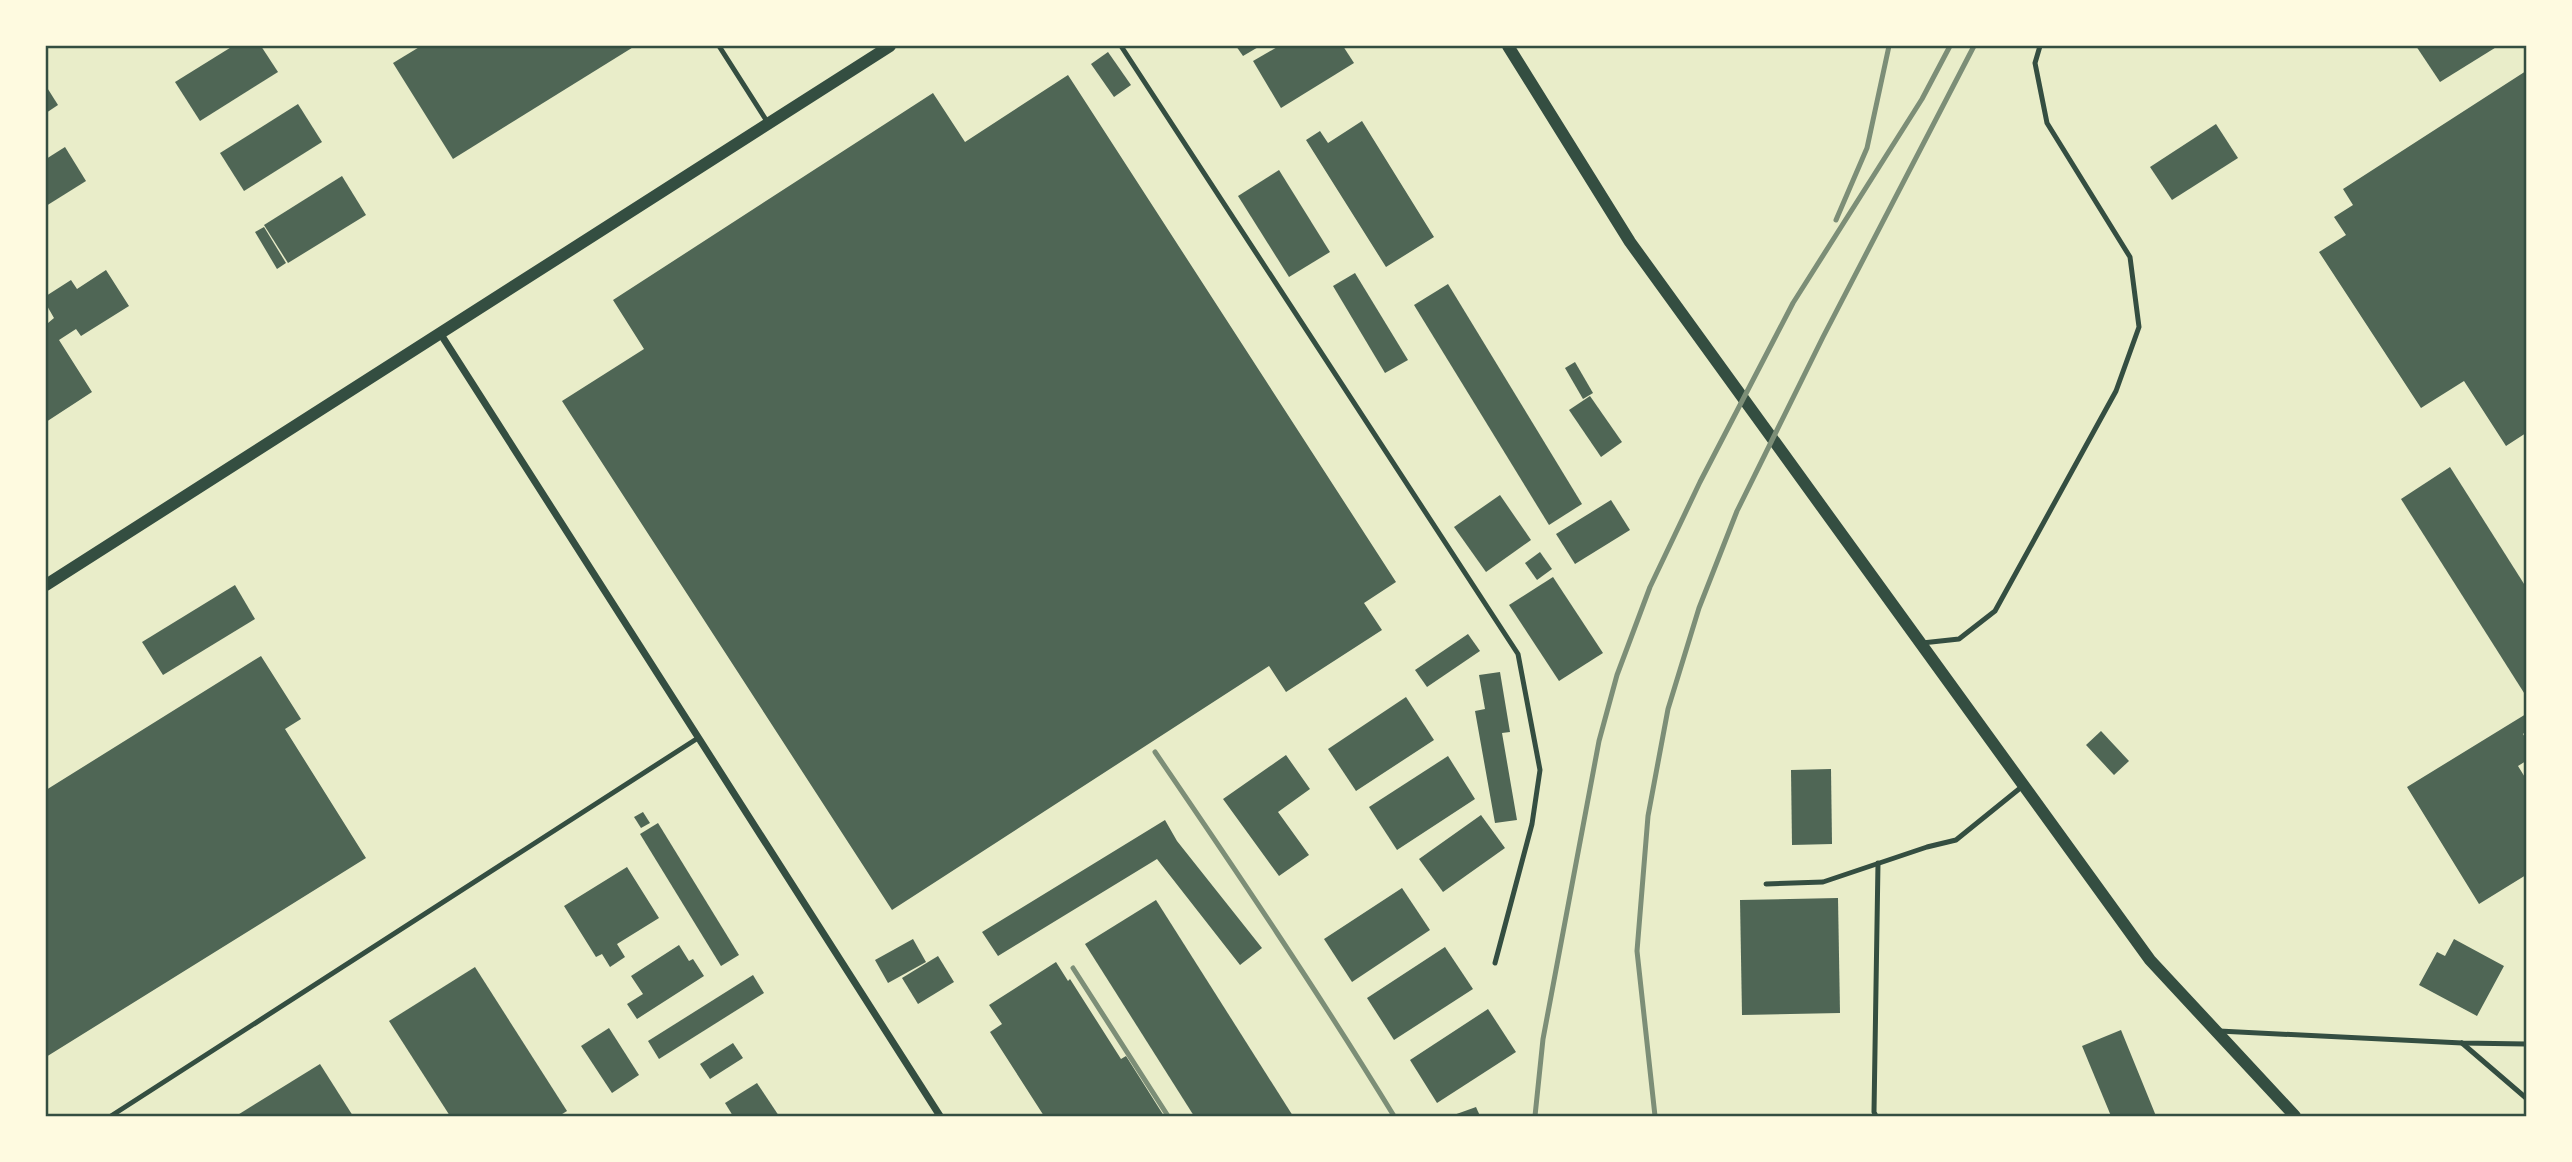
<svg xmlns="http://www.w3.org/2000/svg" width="2572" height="1162" viewBox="0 0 2572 1162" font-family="Bitter,serif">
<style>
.building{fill:#4f6655}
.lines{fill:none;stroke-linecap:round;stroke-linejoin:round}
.service{stroke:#344e41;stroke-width:5}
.minor{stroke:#344e41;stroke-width:7}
.tertiary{stroke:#344e41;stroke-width:12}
.rail{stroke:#7c8e77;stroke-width:5}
.neatline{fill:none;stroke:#344e41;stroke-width:2.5}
</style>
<rect width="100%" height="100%" fill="#e9edc9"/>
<g class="building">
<polygon points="233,46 261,46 278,72 200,121 175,82"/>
<polygon points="421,46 635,46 453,159 393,63"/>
<polygon points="1236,46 1260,46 1243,56"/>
<polygon points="1279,46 1343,46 1354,63 1281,108 1253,61"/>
<polygon points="2416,46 2498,46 2440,82"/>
<polygon points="1108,52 1131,85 1114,97 1091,64"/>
<polygon points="2526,71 2526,433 2506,446 2464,381 2421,408 2319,252 2346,235 2334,217 2353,205 2343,189"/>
<polygon points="1068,75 1396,582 1364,603 1382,630 1286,692 1269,666 892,910 562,401 644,349 613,300 933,93 965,142"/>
<polygon points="46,86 58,105 46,113"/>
<polygon points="298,104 322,142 244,191 220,153"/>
<polygon points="1362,121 1434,237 1386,267 1306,140 1320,131 1328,143"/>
<polygon points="2216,124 2238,158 2172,200 2150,167"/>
<polygon points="65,147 86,181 46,206 46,159"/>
<polygon points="1279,170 1330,252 1289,277 1238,196"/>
<polygon points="342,176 366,215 288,263 264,225"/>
<polygon points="264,227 286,263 277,269 255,232"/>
<polygon points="106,270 129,306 81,336 76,329 59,340 92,392 46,422 46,319 48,323 54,318 46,304 46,296 71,280 77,289"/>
<polygon points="1355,273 1408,360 1385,373 1333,286"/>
<polygon points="1448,284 1582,504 1549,525 1414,305"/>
<polygon points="1575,362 1593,393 1583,399 1565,368"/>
<polygon points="1590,396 1622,442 1601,457 1569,410"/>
<polygon points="2450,467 2526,587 2526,696 2401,499"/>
<polygon points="1500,495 1531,540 1486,572 1454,527"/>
<polygon points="1611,500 1630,530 1575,564 1556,534"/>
<polygon points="1540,552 1552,569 1537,580 1525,563"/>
<polygon points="1553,577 1603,653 1559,681 1509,605"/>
<polygon points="235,585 255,619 163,675 142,642"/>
<polygon points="1468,634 1480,651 1427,687 1415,670"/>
<polygon points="261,656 301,719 285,729 366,858 46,1057 46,790"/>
<polygon points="1500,672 1510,732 1502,733 1517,820 1495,823 1475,711 1485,709 1479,675"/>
<polygon points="1406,697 1434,740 1356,791 1328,749"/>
<polygon points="2526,714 2526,731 2523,734 2526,739 2526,761 2518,766 2526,779 2526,875 2479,904 2407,787"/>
<polygon points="2101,731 2129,761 2114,775 2086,745"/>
<polygon points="1286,755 1310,789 1278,812 1309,855 1279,876 1223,799"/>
<polygon points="1448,756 1475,799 1397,850 1369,807"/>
<polygon points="1831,769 1832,844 1792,845 1791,770"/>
<polygon points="643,812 650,823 641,828 634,817"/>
<polygon points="1481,815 1505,848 1443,892 1419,859"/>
<polygon points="1165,820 1177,841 1262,948 1240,965 1157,859 998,956 982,932"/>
<polygon points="658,823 739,955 721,966 640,834"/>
<polygon points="627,867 659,918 617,944 625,957 610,967 602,954 596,957 564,906"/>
<polygon points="1402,888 1430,930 1352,982 1324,939"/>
<polygon points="1838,898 1840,1013 1742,1015 1740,900"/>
<polygon points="1156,900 1293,1116 1194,1116 1085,944"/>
<polygon points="913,939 926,962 888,983 875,960"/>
<polygon points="2454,939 2504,966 2477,1016 2419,985 2437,952 2445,956"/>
<polygon points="679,945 689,961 693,959 704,976 637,1019 627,1004 643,994 631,976"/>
<polygon points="1445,947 1473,989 1394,1040 1367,998"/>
<polygon points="938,956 954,982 918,1004 902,978"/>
<polygon points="1056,962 1068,981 1070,979 1121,1059 1126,1056 1164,1116 1044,1116 990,1032 1002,1024 989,1005"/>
<polygon points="475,967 567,1111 559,1116 450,1116 389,1021"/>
<polygon points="753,975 764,993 659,1059 648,1041"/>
<polygon points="1488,1009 1516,1052 1437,1103 1410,1060"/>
<polygon points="609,1028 639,1075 612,1093 581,1046"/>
<polygon points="2121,1030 2156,1116 2111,1116 2082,1046"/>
<polygon points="733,1043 743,1058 710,1079 700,1064"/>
<polygon points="320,1064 353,1116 236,1116"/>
<polygon points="757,1083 779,1116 733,1116 725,1103"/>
<polygon points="1476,1107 1480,1116 1451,1116"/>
</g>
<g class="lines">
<g class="service">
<polyline points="719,46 768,123"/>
<polyline points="1121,46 1518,654 1540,770 1532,824 1495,963"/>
<polyline points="1922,643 1959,639 1995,611 2116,391 2139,327 2130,257 2047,123 2035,63 2040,46"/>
<polyline points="1766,884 1823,882 1927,847 1956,840 2024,785"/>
<polyline points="2219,1031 2462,1043 2526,1044"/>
<polyline points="2462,1043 2526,1098"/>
<polyline points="111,1116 698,738"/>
<polyline points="1876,1116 1874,1112 1878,863"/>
</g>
<polyline class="minor" points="440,333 940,1116"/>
<g class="tertiary">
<polyline points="1508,46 1630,242 2150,960 2295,1116"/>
<polyline points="46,585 890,46"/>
</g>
<g class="rail">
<polyline points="1836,220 1867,148 1889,46"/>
<path d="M1155 752C1237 872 1318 992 1394 1116"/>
<polyline points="1073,968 1168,1116"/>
<polyline points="1535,1116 1543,1039 1599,741 1617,675 1650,587 1700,482 1793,303 1922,99 1950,46"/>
<polyline points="1655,1116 1637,951 1648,816 1668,709 1699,608 1737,511 1823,337 1974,46"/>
</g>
</g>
<rect width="2572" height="1162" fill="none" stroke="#fefae0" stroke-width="94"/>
<rect x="47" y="47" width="2478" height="1068" class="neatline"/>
</svg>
